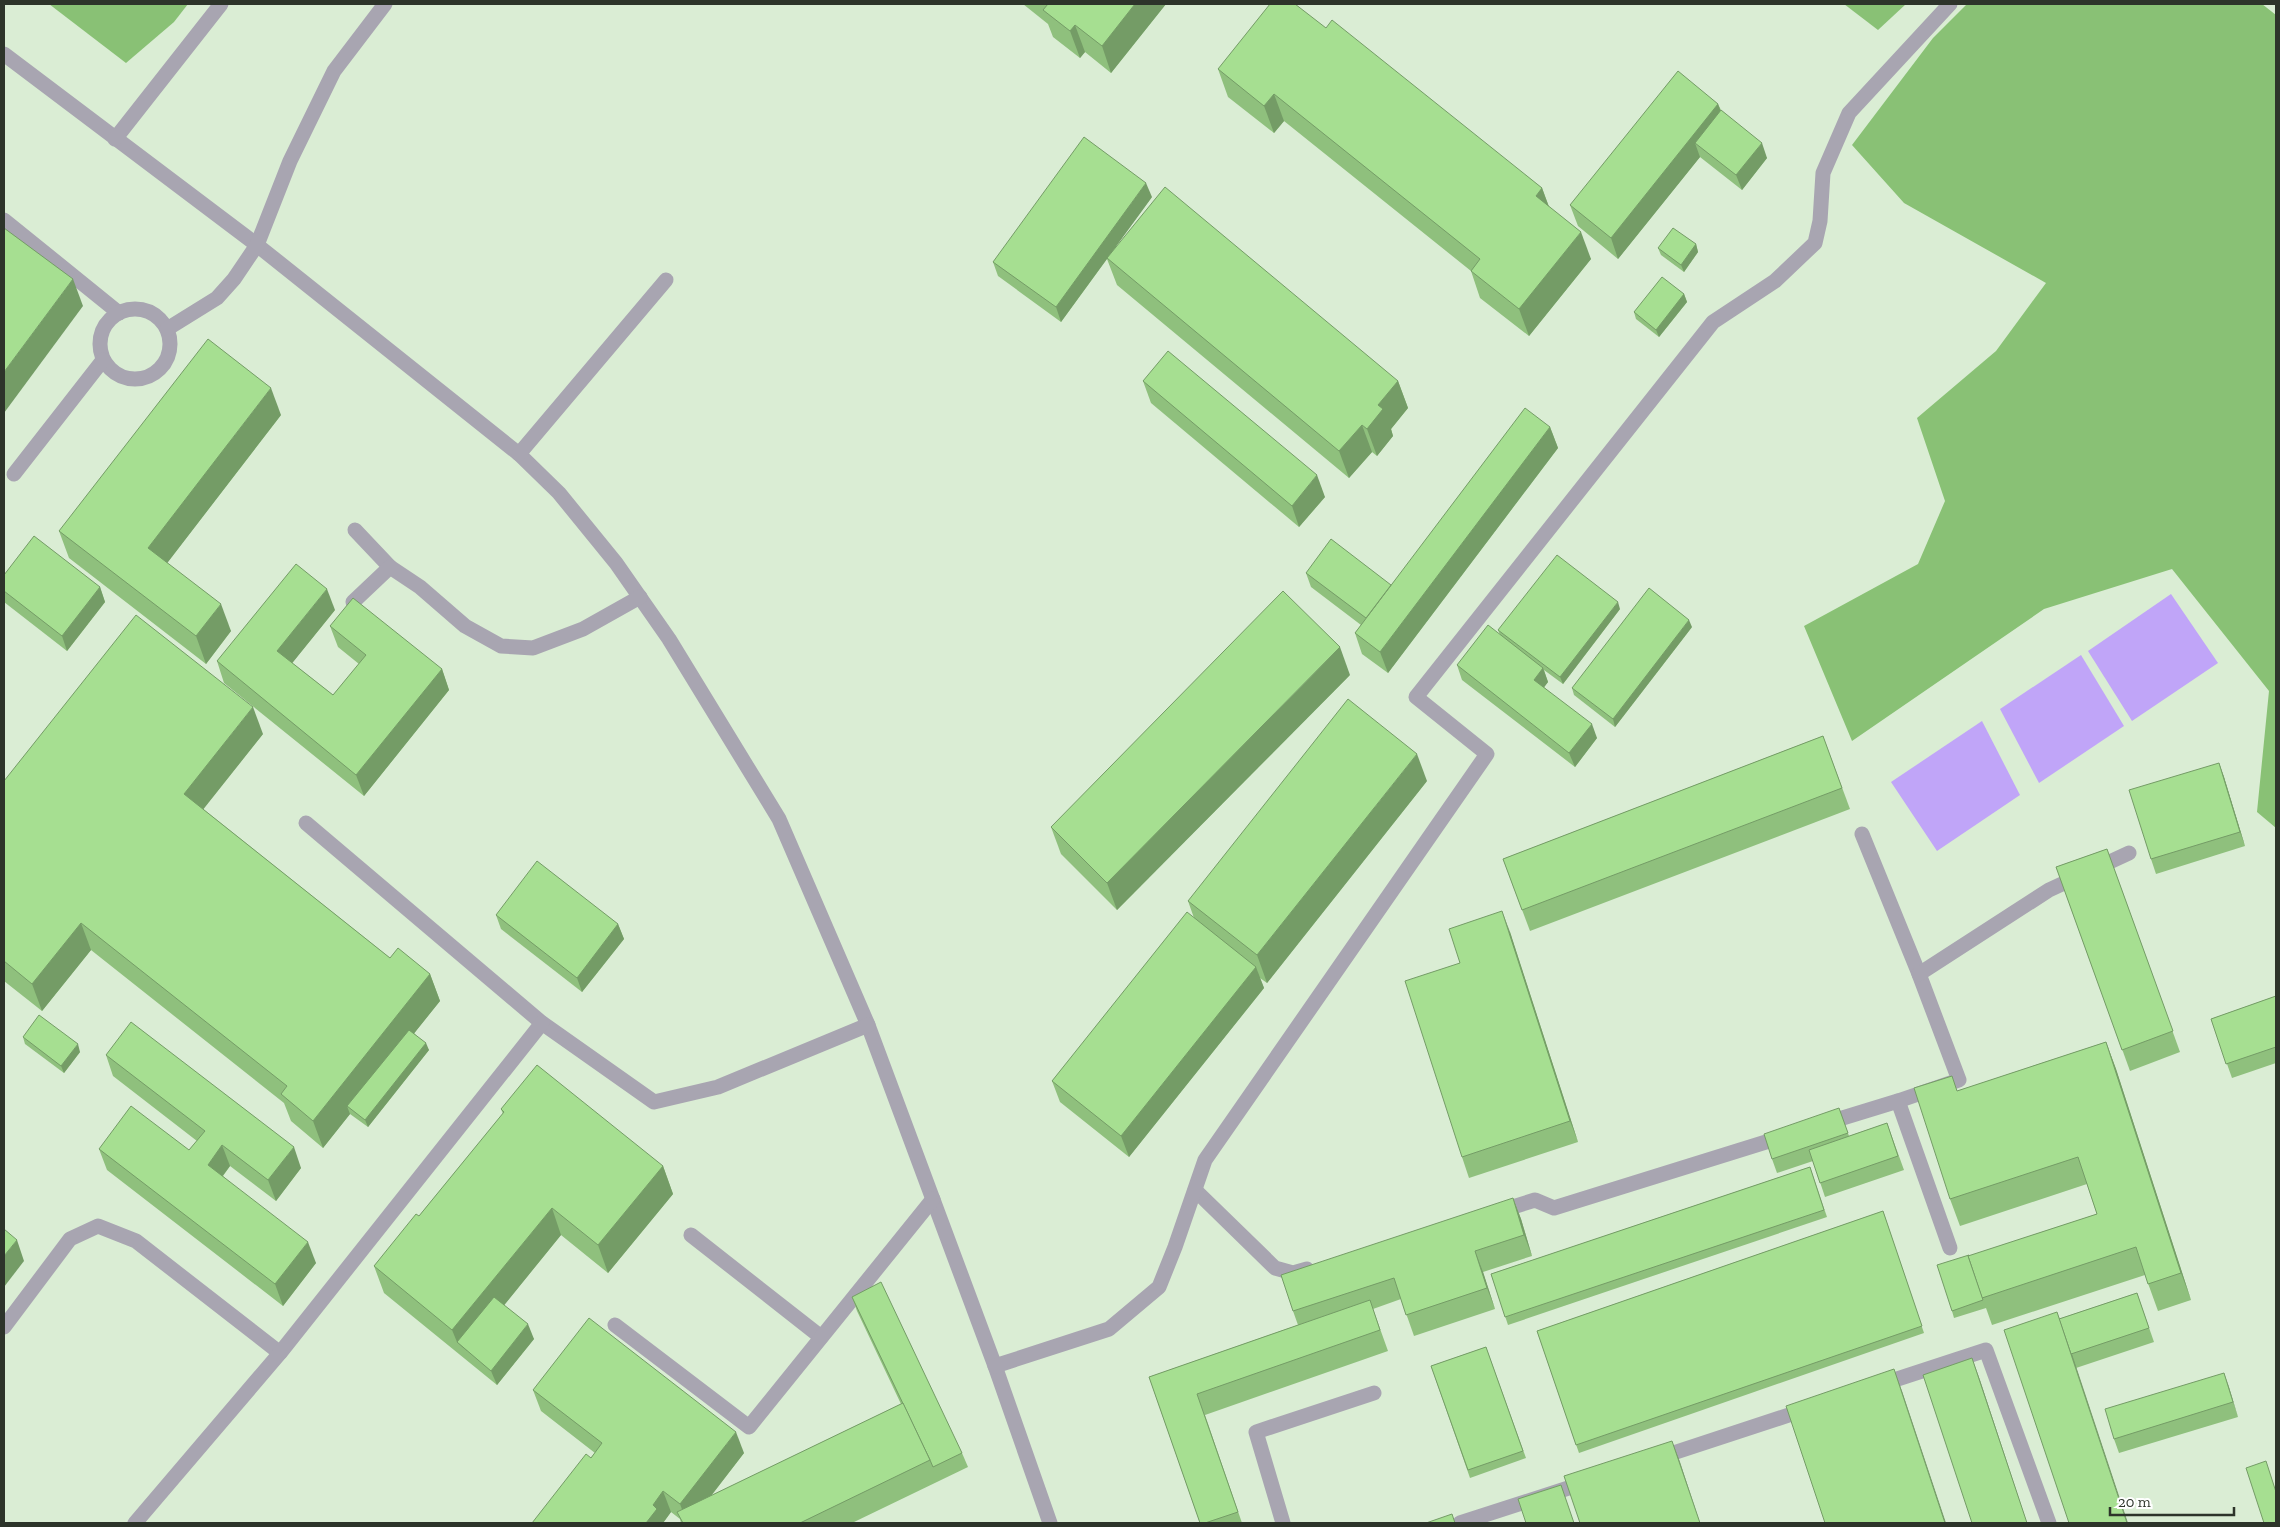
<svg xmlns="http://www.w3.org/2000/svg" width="2280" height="1527" viewBox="0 0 2280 1527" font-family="'Zilla Slab',serif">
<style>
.forest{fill:#89c175}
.water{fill:#c0a5f8}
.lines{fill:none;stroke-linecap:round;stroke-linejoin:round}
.minor{stroke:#a8a5b1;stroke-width:15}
.wall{fill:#8fc07d}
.shaded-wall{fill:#749c66}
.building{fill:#a6df91;stroke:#749c66}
</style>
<rect width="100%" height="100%" fill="#daedd4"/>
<g class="forest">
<polygon points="49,4 188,4 174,22 126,63"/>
<polygon points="1844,4 1906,4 1878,30"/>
<polygon points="1967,4 2262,4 2276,15 2276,828 2257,812 2269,691 2172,569 2044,609 1852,741 1804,626 1918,564 1945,501 1917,418 1996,351 2046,283 1904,203 1852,145 1933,38"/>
</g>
<g class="water">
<polygon points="2171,594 2218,663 2132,721 2088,651"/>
<polygon points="2081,655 2124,726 2039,783 2000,709"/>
<polygon points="1982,721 2020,795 1937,851 1891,782"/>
</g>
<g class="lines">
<g class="minor">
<polyline points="4,54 257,245 519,454 559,493 616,563 669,639 779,819 868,1025 995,1366 1050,1523"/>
<polyline points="115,139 221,4"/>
<polyline points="4,220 119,313"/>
<circle cx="135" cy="344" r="35"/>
<polyline points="167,329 217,298 234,279 257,245 290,161 334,71 385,4"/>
<polyline points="519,454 666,280"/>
<polyline points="14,474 103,360"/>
<polyline points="355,530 390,567"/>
<polyline points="353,602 390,567 420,587 465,626 501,646 533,648 583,629 640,597"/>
<polyline points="306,823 542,1023 654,1102 718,1087 868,1025"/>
<polyline points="1862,834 1919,974 1959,1080 1898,1101"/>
<polyline points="1919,974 2049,890 2129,853"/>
<polyline points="1823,1124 1898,1101 1950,1248"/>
<polyline points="1195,1190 1275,1268 1293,1273 1307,1269"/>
<polyline points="1497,1212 1535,1200 1554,1208 1785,1136"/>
<polyline points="691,1235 821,1337"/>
<polyline points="615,1325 749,1427 933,1199"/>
<polyline points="4,1327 70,1239 98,1226 136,1241 280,1353"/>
<polyline points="995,1366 1109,1329 1159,1287 1175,1247 1205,1160 1487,754 1416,697 1713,322 1775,281 1815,243 1820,221 1823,173 1849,113 1950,4"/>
<polyline points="1879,1385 1986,1350 2049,1523"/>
<polyline points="1658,1458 1807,1409"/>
<polyline points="135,1523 280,1353 542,1023"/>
<polyline points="1283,1523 1256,1432 1374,1393"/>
<polyline points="1460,1523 1587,1482"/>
</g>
</g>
<g class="wall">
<polygon points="1023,4 1166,4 1111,73 1085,52 1080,58 1053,37 1048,24"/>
<polygon points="1326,28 1542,188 1549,207 1591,259 1529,336 1480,298 1471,271 1284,121 1274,133 1228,97 1218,69"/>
<polygon points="1718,104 1721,110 1767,158 1742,190 1700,157 1618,259 1578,226 1570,205"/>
<polygon points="1152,197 1116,246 1398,381 1408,408 1391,429 1393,436 1377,456 1372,452 1349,478 1117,285 1107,259 1061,322 998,276 993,262"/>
<polygon points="1696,244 1698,252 1684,272 1661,255 1658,248"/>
<polygon points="1684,294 1687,302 1659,337 1636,319 1634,312"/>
<polygon points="1143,381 1325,497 1299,527 1151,403"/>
<polygon points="281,415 167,563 231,631 206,664 69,558 59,531"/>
<polygon points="1550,427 1558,448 1388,673 1362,654 1355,633 1361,625 1311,587 1306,573 1391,585"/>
<polygon points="4,575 100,587 105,602 67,651 4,602"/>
<polygon points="1620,609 1563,684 1544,670 1548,682 1544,687 1597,738 1575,767 1462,680 1457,665 1500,635 1498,630"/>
<polygon points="335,610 292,663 333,695 359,664 338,647 330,626 442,669 449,690 364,796 224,683 217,661"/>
<polygon points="1692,627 1615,727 1574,695 1572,688"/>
<polygon points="1350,675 1117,910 1061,854 1051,827"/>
<polygon points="263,734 203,809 390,958 430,974 440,1001 414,1033 429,1050 368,1127 350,1114 323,1148 291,1121 284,1103 91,950 42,1011 4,981 4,781"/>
<polygon points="1823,736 1850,809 1530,931 1503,859"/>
<polygon points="2219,763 2224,777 2245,846 2156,874 2151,859"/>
<polygon points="1427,781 1267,983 1260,978 1264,988 1129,1157 1060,1102 1052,1081 1194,918 1188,901"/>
<polygon points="2107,849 2180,1052 2130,1071 2056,867"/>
<polygon points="496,915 618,924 624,939 582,992 501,929"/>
<polygon points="1510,932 1578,1142 1469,1178 1462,1157 1460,963"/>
<polygon points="2276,996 2276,1063 2232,1078 2211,1019"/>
<polygon points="23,1037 80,1052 64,1073 25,1044"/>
<polygon points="2106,1042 2116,1069 2191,1300 2158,1311 2145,1275 1992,1325 1986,1308 1954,1318 1952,1311 1969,1256 2097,1214 2087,1184 1960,1226 1950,1199 1957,1091"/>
<polygon points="106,1055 301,1168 276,1201 230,1166 223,1176 316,1263 283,1306 107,1170 99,1149 189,1150 197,1141 113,1076"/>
<polygon points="1839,1108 1849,1136 1887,1123 1904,1170 1825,1197 1813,1161 1777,1173 1772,1159"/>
<polygon points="501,1109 663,1166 673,1194 608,1273 561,1235 504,1305 534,1339 497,1385 384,1293 374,1266 419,1216 503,1114"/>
<polygon points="1810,1167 1827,1217 1508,1325 1491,1274"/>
<polygon points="1513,1198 1521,1219 1532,1256 1483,1272 1495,1309 1414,1336 1401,1299 1373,1309 1388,1351 1205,1415 1242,1523 1200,1523 1149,1377 1298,1325 1293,1311"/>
<polygon points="1883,1211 1924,1333 1579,1453 1537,1331"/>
<polygon points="2137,1293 2154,1342 2076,1368 2059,1319"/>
<polygon points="852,1297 962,1453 968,1467 852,1523 681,1523 680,1519 671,1512 663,1523 532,1523 595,1453 541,1411 533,1390 744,1453 711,1496 901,1404 857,1311"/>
<polygon points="1486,1347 1526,1458 1470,1478 1431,1366"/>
<polygon points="2224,1373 2238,1417 2119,1453 2114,1439"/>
</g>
<g class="shaded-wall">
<polygon points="1135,4 1166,4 1111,73 1102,46"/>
<polygon points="1075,25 1085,52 1080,58 1070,31"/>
<polygon points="1274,94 1284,121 1274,133 1264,106"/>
<polygon points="1718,104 1726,125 1695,143 1700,157 1618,259 1611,238"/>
<polygon points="1762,143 1767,158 1742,190 1736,175"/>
<polygon points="1146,183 1152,197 1061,322 1056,307"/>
<polygon points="1542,188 1552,215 1536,196"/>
<polygon points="1581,232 1591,259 1529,336 1519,309"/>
<polygon points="1696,244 1698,252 1684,272 1681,265"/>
<polygon points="73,279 83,306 4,413 4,372"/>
<polygon points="1684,294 1687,302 1659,337 1656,330"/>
<polygon points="1398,381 1408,408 1391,429 1393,436 1377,456 1367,429 1378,405"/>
<polygon points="271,388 281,415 158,575 148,548"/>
<polygon points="1362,425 1372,452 1349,478 1339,451"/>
<polygon points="1550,427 1558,448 1388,673 1380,652"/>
<polygon points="1317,475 1325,497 1299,527 1292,506"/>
<polygon points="100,587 105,602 67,651 62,636"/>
<polygon points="327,589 335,610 285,672 277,651"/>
<polygon points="1618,602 1620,609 1563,684 1560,677"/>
<polygon points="221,604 231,631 206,664 196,636"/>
<polygon points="1689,620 1692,627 1615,727 1613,719"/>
<polygon points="1340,647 1350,675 1117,910 1107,883"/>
<polygon points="1543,668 1548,682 1539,694 1534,680"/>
<polygon points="442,669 449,690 364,796 356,775"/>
<polygon points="253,707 263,734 194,821 184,794"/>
<polygon points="1592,724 1597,738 1575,767 1569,753"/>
<polygon points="1417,754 1427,781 1267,983 1257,955"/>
<polygon points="2219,763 2224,777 2245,846 2240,832"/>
<polygon points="1502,911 1510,932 1578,1142 1570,1121"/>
<polygon points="81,923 91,950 42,1011 32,984"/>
<polygon points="618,924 624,939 582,992 577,978"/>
<polygon points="1256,967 1264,988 1129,1157 1121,1136"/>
<polygon points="430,974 440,1001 353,1110 347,1106 350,1114 323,1148 313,1121"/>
<polygon points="2106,1042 2116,1069 2191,1300 2181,1273"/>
<polygon points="426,1043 429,1050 368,1127 365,1120"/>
<polygon points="78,1044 80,1052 64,1073 61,1066"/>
<polygon points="222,1145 230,1166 215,1186 208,1165"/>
<polygon points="294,1147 301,1168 276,1201 268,1180"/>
<polygon points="663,1166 673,1194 608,1273 598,1245"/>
<polygon points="1513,1198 1521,1219 1532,1256 1524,1235"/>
<polygon points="552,1208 561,1235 467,1351 457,1342 452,1330"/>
<polygon points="17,1240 24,1261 4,1287 4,1256"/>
<polygon points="308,1242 316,1263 283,1306 275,1284"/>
<polygon points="1475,1251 1483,1272 1495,1309 1487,1288"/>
<polygon points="2057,1312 2065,1333 2128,1523 2127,1523"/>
<polygon points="528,1324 534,1339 497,1385 491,1371"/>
<polygon points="1972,1358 1980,1380 2027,1523"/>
<polygon points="1894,1369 1902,1391 1946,1523 1945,1523"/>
<polygon points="2224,1373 2229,1387 2238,1417 2233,1402"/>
<polygon points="736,1432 744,1453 690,1523 687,1523 680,1504"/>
<polygon points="1672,1441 1680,1462 1700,1523"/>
<polygon points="663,1491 671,1512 663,1523 646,1523 653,1505"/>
</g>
<g class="building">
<polygon points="1048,4 1135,4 1102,46 1075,25 1070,31 1043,10"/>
<polygon points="1270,4 1295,4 1326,28 1332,20 1542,188 1536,196 1581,232 1519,309 1471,271 1480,259 1274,94 1264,106 1218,69"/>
<polygon points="1678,71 1718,104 1611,238 1570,205"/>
<polygon points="1721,110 1762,143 1736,175 1695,143"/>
<polygon points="1084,137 1146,183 1056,307 993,262"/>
<polygon points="1165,187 1398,381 1378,405 1383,409 1367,429 1362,425 1339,451 1107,258"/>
<polygon points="4,228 73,279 4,372"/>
<polygon points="1673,228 1696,244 1681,265 1658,248"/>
<polygon points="1662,277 1684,294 1656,330 1634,312"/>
<polygon points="208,339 271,388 148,548 221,604 196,636 59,531"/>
<polygon points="1168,351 1317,475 1292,506 1143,381"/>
<polygon points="1525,408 1550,427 1380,652 1355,633"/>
<polygon points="34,536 100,587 62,636 4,591 4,575"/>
<polygon points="1331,539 1391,585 1366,618 1306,573"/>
<polygon points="1557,555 1618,602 1560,677 1498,630"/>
<polygon points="296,564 327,589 277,651 333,695 366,655 330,626 353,598 442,669 356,775 217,661"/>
<polygon points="1649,588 1689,620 1613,719 1572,688"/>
<polygon points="1283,591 1340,647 1107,883 1051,827"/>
<polygon points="136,615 253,707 184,794 390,958 398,948 430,974 313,1121 281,1094 287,1086 81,923 32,984 4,961 4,781"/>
<polygon points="1488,625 1543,668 1534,680 1592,724 1569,753 1457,665"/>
<polygon points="1348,699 1417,754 1257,955 1188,901"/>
<polygon points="1823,736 1842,788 1522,910 1503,859"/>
<polygon points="2219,763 2240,832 2151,859 2129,790"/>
<polygon points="2107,849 2173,1031 2122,1050 2056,867"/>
<polygon points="537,861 618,924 577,978 496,915"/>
<polygon points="1502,911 1570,1121 1462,1157 1405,981 1460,963 1449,929"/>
<polygon points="1187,912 1256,967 1121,1136 1052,1081"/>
<polygon points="2276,996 2276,1047 2226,1064 2211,1019"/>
<polygon points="39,1015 78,1044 61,1066 23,1037"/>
<polygon points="131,1022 294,1147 268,1180 222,1145 208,1165 308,1242 275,1284 99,1149 131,1106 189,1150 205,1131 106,1055"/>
<polygon points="409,1030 426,1043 365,1120 347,1106"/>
<polygon points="2106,1042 2181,1273 2148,1284 2136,1247 1982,1298 1968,1256 2097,1214 2078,1157 1950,1199 1914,1088 1952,1076 1957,1091"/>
<polygon points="537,1065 663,1166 598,1245 552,1208 452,1330 374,1266 416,1214 419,1216 504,1112 501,1109"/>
<polygon points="1839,1108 1848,1133 1772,1159 1764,1134"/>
<polygon points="1887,1123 1898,1156 1820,1183 1809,1150"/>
<polygon points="1810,1167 1824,1210 1505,1317 1491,1274"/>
<polygon points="1513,1198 1524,1235 1475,1251 1487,1288 1406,1315 1394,1278 1293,1311 1281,1275"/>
<polygon points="1883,1211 1922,1326 1576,1445 1537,1331"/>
<polygon points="4,1229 17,1240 4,1256"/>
<polygon points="1969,1255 1968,1256 1983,1300 1952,1311 1937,1265"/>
<polygon points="881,1282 962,1453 933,1467 930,1460 852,1297"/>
<polygon points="2137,1293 2149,1328 2071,1354 2059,1319"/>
<polygon points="494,1297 528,1324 491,1371 457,1342"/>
<polygon points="1370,1300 1380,1330 1197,1394 1238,1512 1205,1523 1200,1523 1149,1377"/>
<polygon points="2057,1312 2127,1523 2069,1523 2004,1330"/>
<polygon points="589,1318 736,1432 680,1504 663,1491 653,1505 657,1509 646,1523 532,1523 586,1454 591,1458 602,1443 533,1390"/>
<polygon points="1486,1347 1523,1451 1468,1470 1431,1366"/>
<polygon points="1972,1358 2027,1523 1972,1523 1923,1375"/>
<polygon points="1894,1369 1945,1523 1825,1523 1786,1406"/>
<polygon points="2224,1373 2233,1402 2114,1439 2105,1409"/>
<polygon points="903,1403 930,1460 800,1523 683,1523 677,1512"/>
<polygon points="1672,1441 1700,1523 1580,1523 1564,1476"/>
<polygon points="2266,1461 2276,1492 2276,1523 2264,1523 2246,1468"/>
<polygon points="1561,1485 1574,1523 1526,1523 1518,1499"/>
<polygon points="1452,1514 1455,1523 1426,1523"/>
</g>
<rect width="2280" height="1527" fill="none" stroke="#2d342a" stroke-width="10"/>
<path d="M2110 1507v8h124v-8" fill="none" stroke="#2d342a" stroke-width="2.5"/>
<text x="2118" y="1507" font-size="15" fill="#2d342a" stroke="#ffffff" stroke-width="4" paint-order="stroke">20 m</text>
</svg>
